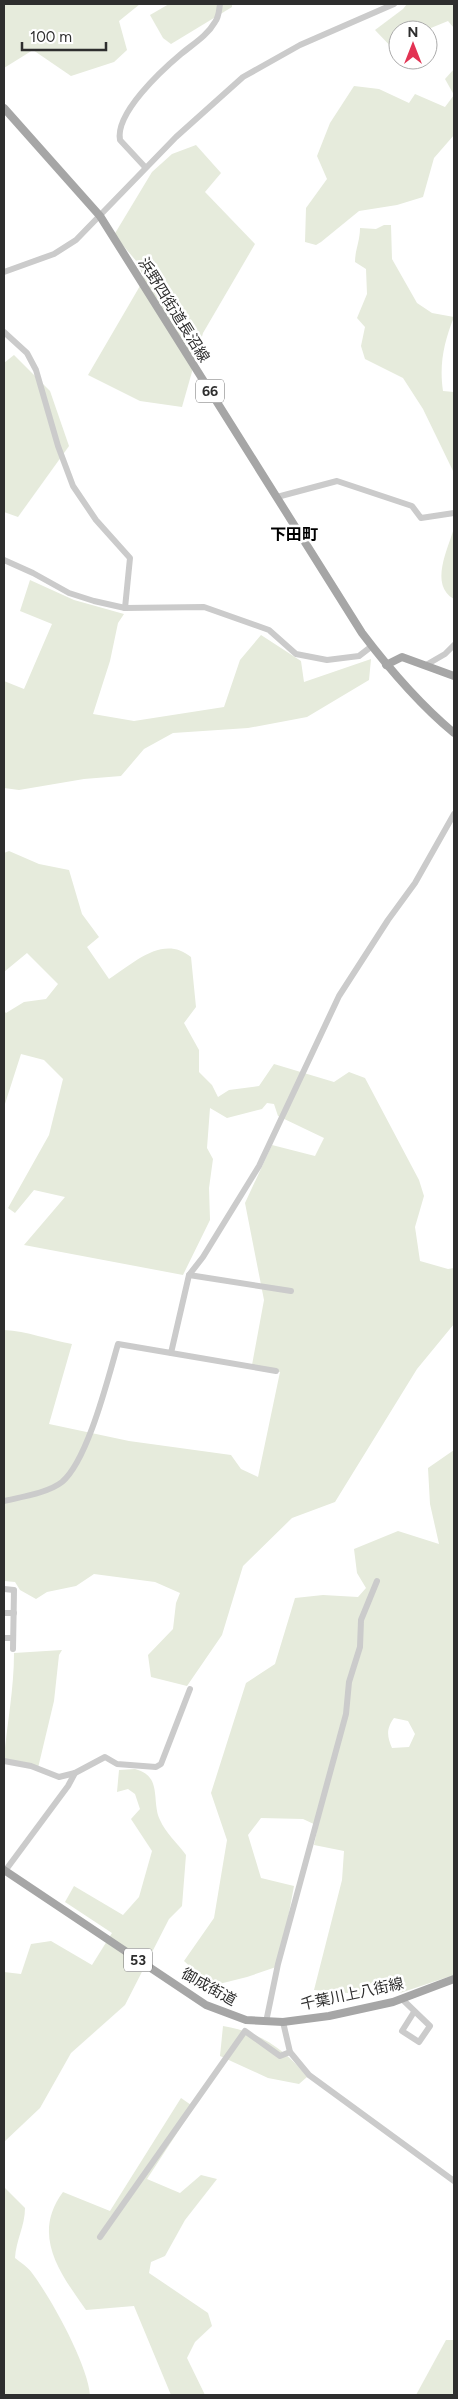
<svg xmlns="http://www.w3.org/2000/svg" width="458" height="2399" viewBox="0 0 458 2399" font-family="Figtree,'Noto Sans JP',sans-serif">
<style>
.green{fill:#e6ebdc;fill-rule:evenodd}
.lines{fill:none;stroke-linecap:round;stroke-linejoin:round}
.minor{stroke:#cbcbcb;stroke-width:6}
.major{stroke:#a6a6a6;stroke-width:8}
.labels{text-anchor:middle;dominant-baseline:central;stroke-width:5;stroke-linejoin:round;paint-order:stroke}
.shield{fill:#fff;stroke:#6d6d6d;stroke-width:1}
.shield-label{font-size:14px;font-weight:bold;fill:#2e2e2e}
.street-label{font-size:15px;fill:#2e2e2e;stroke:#fff}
.neighbourhood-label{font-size:16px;font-weight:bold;fill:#000;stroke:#fff}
</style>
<rect width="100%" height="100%" fill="#fff"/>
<g class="green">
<polygon points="4,4 140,4 119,21 127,50 114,62 71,76 33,50 4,68"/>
<polygon points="169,4 232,4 232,7 171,44 163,38 150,15"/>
<polygon points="407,4 454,4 454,28 448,21 426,30 398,30 398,54 375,30 403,9"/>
<polygon points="454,69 454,135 434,158 423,197 397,205 359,211 321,242 316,245 305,242 306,208 327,179 317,156 330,123 354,86 379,89 409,103 415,94 445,107 454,95 445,79"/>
<polygon points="196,145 221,173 205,192 255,244 203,333 182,407 140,401 88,375 144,279 138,263 114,235 152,172 172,154"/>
<path d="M384 225H391L392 259 417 303 432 313 454 317C444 342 439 364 443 391L454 392V473L423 409 403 378 365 359 361 346 365 327 357 318 367 294 366 269 355 262C355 250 360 241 360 228L376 229Z"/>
<polygon points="14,355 50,391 69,446 18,517 4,512 4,363"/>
<path d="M454 528V599C429 585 448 549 454 528Z"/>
<polygon points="30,580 74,600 124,614 118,623 110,661 93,714 134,721 224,707 240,660 261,635 301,661 304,682 371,659 369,680 307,717 248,728 173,733 144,749 121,776 84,779 19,790 4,788 4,681 24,689 52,624 20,611"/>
<path d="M9 851 39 864 69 870 82 914 99 937 87 947 109 979C134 963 163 934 191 957L196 1007 184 1023 199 1050V1072L212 1085 218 1097 229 1090 259 1086 274 1064 334 1082 349 1072 365 1078 419 1180 424 1196 415 1227 420 1261 448 1269 454 1268V1324L417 1369 335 1502 292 1518 243 1566 222 1635 187 1686 151 1677 148 1655 173 1629 176 1603 180 1593 155 1582 94 1574 76 1586 47 1592 36 1599 20 1590 15 1582 4 1581V1330C27 1331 49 1340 72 1344L49 1424 129 1441 231 1455 241 1469 258 1477 280 1372 252 1365 264 1300 245 1203 272 1145 315 1156 324 1138 278 1116 274 1104 267 1103 262 1109 227 1118 210 1108 207 1148 213 1159 209 1188 210 1220 183 1275 24 1245 65 1197 34 1190 15 1213 8 1208 49 1135 63 1079 44 1060 21 1054 4 1107V1011L6 1013 24 1002 46 999 58 984 27 953 4 972V853Z"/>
<path d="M454 1450V1975L400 1993 372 1982 361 1998 348 1993 314 1990 342 1880 344 1851 314 1845 318 1826 303 1819 261 1818 248 1835 261 1878 294 1886 279 1966 247 1977 211 1986 184 1961 214 1918 227 1840 211 1793 246 1683 275 1664 295 1598 323 1595 358 1597 366 1588 357 1573 354 1549 398 1531 439 1544 430 1504 428 1468ZM394 1718 408 1721 415 1734 409 1747 392 1748C387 1736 386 1729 394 1718Z"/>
<path d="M62 1650 59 1655 54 1701 38 1768 4 1759C7 1723 14 1690 14 1653Z"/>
<path d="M135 1769C163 1776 151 1801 160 1820 165 1832 178 1844 186 1855L182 1906 169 1919 125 2005 71 2053 40 2108 4 2142V1972L21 1974 31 1944 51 1941 92 1965 112 1933 65 1902 74 1886 123 1915 139 1897 152 1851 131 1819 140 1809 135 1794 128 1789 117 1792 119 1770Z"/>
<path d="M223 2026C259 2032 285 2049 307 2077L299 2084 268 2078 220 2056Z"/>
<path d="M181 2098 194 2107 147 2179 180 2193 201 2175 217 2179 185 2220 165 2256 151 2262 149 2273 208 2313 212 2326 195 2342 187 2358 205 2395H171L134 2306 86 2310C60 2273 31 2235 63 2192L110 2211Z"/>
<path d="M4 2187 25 2208C25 2226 16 2240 15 2258 20 2262 28 2267 32 2273 51 2298 88 2365 90 2395H4Z"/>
<polygon points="446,2340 454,2340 454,2395 416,2395"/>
</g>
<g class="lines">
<g class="minor">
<path d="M145 167 120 140C115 113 162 70 181 54 193 44 207 36 215 22 219 17 219 10 220 4"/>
<polyline points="4,272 54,254 76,240 176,137 243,77 300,45 394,4"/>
<polyline points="4,332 27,353 36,370 58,446 73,486 96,520 130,558 125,608"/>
<polyline points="277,497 337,481 412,506 421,518 454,513"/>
<polyline points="4,560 33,573 69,593 94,601 125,608 204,607 269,630 296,654 327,660 359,656 372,646"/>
<polyline points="426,665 445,654 454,645"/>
<polyline points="189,1275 291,1291"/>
<polyline points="171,1353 276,1371"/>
<path d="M4 1501C21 1497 48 1493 62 1482 88 1460 108 1378 118 1344L171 1353 189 1275 203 1257 259 1166 339 996 388 920 415 883 454 814"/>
<polyline points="4,1589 14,1590 13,1649"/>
<polyline points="4,1613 14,1613"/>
<polyline points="4,1638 13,1638"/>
<polyline points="4,1761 31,1766 59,1777 75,1773"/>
<polyline points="5,1871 68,1786 75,1773 105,1757 117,1764 156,1767 161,1764 190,1689"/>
<polyline points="402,1999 430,2026 419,2042 402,2031 414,2012"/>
<polyline points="266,2022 278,1964 346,1714 349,1682 360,1647 361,1620 377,1581"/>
<polyline points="283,2022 290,2052 309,2075 454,2181"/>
<polyline points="100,2237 245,2031 280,2056 290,2052"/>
</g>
<g class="major">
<path d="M4 108 100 216 362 633C390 670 418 703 454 733"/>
<polyline points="386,665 402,657 454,676"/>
<polyline points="4,1870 206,2005 246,2020 283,2022 329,2016 393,2002 454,1979"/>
</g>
</g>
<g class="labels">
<g class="shield">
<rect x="196" y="379.5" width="28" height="23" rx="4"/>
<rect x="124" y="1948.5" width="28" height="23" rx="4"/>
</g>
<g class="shield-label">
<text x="210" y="391">66</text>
<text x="138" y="1960">53</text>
</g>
<g class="street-label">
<text transform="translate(174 310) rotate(58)">浜野四街道長沼線</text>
<text transform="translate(209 1987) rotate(29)">御成街道</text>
<text transform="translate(352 1994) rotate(-12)">千葉川上八街線</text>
</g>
<g class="neighbourhood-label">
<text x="294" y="534">下田町</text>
</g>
</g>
<rect width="458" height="2399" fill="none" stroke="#2e2e2e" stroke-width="10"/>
<g transform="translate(413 45)"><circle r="24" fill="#ffffff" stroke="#ababab"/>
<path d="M0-4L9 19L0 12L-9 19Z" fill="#e23353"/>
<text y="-8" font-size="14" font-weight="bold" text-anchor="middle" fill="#2e2e2e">N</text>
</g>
<path d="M22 42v8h84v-8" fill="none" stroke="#2e2e2e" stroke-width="2.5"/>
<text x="30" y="42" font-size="15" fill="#2e2e2e" stroke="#ffffff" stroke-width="4" paint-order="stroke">100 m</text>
</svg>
